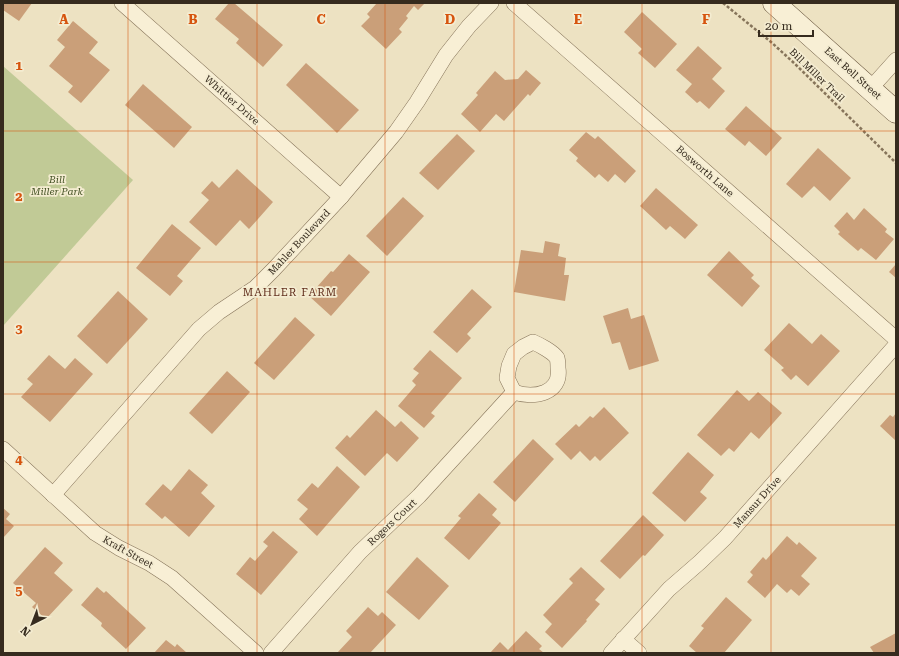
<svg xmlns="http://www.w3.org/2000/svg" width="899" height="656" viewBox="0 0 899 656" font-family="'Roboto Serif',serif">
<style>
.green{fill:#c1ca96}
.building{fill:#ca9f79}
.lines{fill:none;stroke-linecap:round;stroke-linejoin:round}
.street-casing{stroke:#86745a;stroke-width:16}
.secondary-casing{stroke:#68553d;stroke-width:23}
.path{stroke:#86745a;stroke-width:2.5;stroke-dasharray:3 2;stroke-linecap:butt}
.street{stroke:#f8efd5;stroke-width:15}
.secondary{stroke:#f8efd5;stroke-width:22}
.grid{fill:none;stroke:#d6540e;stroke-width:1;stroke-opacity:0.55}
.labels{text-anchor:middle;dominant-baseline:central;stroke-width:3.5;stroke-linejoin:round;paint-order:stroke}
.street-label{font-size:10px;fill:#362b1e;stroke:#f4ecd1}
.park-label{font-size:10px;font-style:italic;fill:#445225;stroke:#f4ecd1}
.neighbourhood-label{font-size:11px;letter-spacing:1px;fill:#62301e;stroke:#f4ecd1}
.grid-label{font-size:13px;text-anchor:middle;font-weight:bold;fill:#d6540e;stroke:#f4ecd1;stroke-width:3.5;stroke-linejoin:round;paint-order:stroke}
</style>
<rect width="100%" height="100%" fill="#ede2c2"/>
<polygon class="green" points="3,66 133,180 3,326"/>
<g class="building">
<polygon points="3,3 32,3 19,21 3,10"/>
<polygon points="229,3 234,3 283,45 263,67 236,43 239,39 215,19"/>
<polygon points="377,3 425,3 418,10 414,6 406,16 408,18 399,29 402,32 386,49 361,26 370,17 367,14"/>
<polygon points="642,12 677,44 655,68 638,53 642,49 624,32"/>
<polygon points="73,21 98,42 89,53 110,70 81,103 68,92 73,86 49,66 65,47 57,40"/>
<polygon points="698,46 722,68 712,79 725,91 709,109 700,101 697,103 685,92 692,84 676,70"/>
<polygon points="306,63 359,110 337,133 286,85"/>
<polygon points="526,70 541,83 530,96 528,94 504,121 496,114 480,132 461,114 478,95 476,93 495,71 505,80 518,79"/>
<polygon points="143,84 192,127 174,148 125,105"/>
<polygon points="746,106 782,138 766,156 749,141 745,146 725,129"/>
<polygon points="586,132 595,139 598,136 636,171 625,183 615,174 608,182 599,174 595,178 576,161 578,158 569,150"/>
<polygon points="457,134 475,151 438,190 419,173"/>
<polygon points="818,148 851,178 830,201 814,186 802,198 786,184"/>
<polygon points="237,169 273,202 249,229 240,220 216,246 189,222 209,200 201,193 212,181 219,188"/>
<polygon points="656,188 698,225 685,239 670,226 666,230 640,206"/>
<polygon points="403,197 424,216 387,256 366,236"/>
<polygon points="864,208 887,229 885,232 894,239 876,260 861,248 858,251 838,234 840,232 834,226 847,212 854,220"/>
<polygon points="172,224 201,248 177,276 183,281 170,296 136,268"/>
<polygon points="545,241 560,244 558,256 566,258 564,275 569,275 565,301 514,292 521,250 543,253"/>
<polygon points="729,251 754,275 751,278 760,286 742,307 707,275"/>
<polygon points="349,254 370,272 331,316 309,296 331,271 333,272"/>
<polygon points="896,264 896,278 889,272"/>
<polygon points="472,289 492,307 467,334 471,338 457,353 433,332"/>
<polygon points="118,291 148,319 107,364 77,336"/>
<polygon points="628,308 631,319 644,315 659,361 629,370 620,342 612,344 603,316"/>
<polygon points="295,317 315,335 274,380 254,363"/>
<polygon points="789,323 812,344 821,334 840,351 808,386 796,375 791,380 781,370 784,368 764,350"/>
<polygon points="430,350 462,378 431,413 435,416 424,428 398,406 416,385 412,381 419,373 413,369"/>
<polygon points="49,355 65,369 75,358 93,374 50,422 21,397 33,384 27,379"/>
<polygon points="227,371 250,392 212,434 189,413"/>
<polygon points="737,390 749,401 758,392 782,413 759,439 751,432 734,452 729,448 721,456 697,435"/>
<polygon points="604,407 629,433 600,461 595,456 590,461 580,451 571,460 555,444 576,424 579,427 590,416 593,418"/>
<polygon points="376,410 395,427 401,421 419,438 397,462 387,453 365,476 335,448 347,435 350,438"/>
<polygon points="896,413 896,441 880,426 890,415 893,417"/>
<polygon points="533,439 554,459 515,502 493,482"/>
<polygon points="688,452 714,475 700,492 707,498 685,522 652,493"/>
<polygon points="337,466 360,487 317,536 299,519 308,509 297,500 312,483 318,488"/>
<polygon points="189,469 208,485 201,493 215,506 189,537 165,516 162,519 145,504 163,484 171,491"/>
<polygon points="479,493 497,509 492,515 501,523 469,560 444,538 461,518 458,516"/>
<polygon points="3,508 10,514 6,519 14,526 3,538"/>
<polygon points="643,515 664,535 645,556 643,555 620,579 600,561"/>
<polygon points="273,531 298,552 261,595 236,574 250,557 255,561 268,546 263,542"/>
<polygon points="787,536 797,545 799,542 817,558 801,576 810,584 799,596 791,589 787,593 777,584 765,598 747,582 753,575 750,572 763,557 766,560"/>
<polygon points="45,547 63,563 54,573 73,590 46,619 32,607 36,603 13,583"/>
<polygon points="417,557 449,586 419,620 386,592"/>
<polygon points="581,567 605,589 595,600 600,604 586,620 587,621 562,648 545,632 552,624 543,615 573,583 569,579"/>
<polygon points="97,587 104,593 106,591 146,628 126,649 101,626 102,623 81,605"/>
<polygon points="726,597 752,620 724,653 697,653 689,646 704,628 701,626"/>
<polygon points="368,607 378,616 382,612 396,625 370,653 337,653 352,637 346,631"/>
<polygon points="526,631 542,646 539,649 544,653 490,653 500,642 508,650"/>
<polygon points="896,633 896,653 874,653 870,647"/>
<polygon points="166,640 175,647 177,644 187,653 154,653"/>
</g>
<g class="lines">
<defs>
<g id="street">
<polyline points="122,3 341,197"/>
<polyline points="514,3 896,339"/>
<polyline points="870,89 896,60"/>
<path d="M533 342C540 345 553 352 557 358 558 361 558 365 558 368 562 394 533 399 514 392L507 378 509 366 514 354 523 347Z"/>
<polyline points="3,449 95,533 119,548 149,563 172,578 256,653"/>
<polyline points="53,495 199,329 219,312 255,288 274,269 341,197 396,132 417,102 446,55 469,26 491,3"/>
<polyline points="623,639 639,653"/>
<polyline points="271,653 360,552 419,496 514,392"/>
<polyline points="611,653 669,589 700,562 725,538 896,345"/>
</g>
<polyline id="secondary" points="774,3 896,112"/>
</defs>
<use href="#street" class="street-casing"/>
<use href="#secondary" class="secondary-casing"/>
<polyline class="path" points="723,3 771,42 794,63 896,163"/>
<use href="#street" class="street"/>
<use href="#secondary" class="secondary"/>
</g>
<path class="grid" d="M128 3V653M257 3V653M385 3V653M514 3V653M642 3V653M771 3V653M3 131H896M3 262H896M3 394H896M3 525H896"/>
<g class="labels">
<g class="street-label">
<text transform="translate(853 73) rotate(42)">East Bell Street</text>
<text transform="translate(817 75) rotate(44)">Bill Miller Trail</text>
<text transform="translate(232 100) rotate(41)">Whittier Drive</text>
<text transform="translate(705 171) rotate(41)">Bosworth Lane</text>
<text transform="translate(299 242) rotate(-47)">Mahler Boulevard</text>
<text transform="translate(757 502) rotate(-48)">Mansur Drive</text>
<text transform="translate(392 522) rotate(-43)">Rogers Court</text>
<text transform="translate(128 552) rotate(29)">Kraft Street</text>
</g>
<g class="park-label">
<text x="57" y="179">Bill<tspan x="57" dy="12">Miller Park</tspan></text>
</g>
<g class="neighbourhood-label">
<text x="290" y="292">MAHLER FARM</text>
</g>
</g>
<g class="grid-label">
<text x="64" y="24">A</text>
<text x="193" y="24">B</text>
<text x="321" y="24">C</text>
<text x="450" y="24">D</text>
<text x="578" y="24">E</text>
<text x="706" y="24">F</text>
<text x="19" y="70">1</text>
<text x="19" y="201">2</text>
<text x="19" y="333">3</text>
<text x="19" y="464">4</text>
<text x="19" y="595">5</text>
</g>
<rect width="899" height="656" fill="none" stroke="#362b1e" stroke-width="8"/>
<g transform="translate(32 624) rotate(222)" stroke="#f4ecd1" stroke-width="3" paint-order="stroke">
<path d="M0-3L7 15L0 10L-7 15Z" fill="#362b1e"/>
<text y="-6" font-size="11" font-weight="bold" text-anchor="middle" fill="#362b1e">N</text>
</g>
<path d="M759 30v6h54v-6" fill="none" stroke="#362b1e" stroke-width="2"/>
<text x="765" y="30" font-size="12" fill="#362b1e" stroke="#f4ecd1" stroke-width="3" paint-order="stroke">20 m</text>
</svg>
